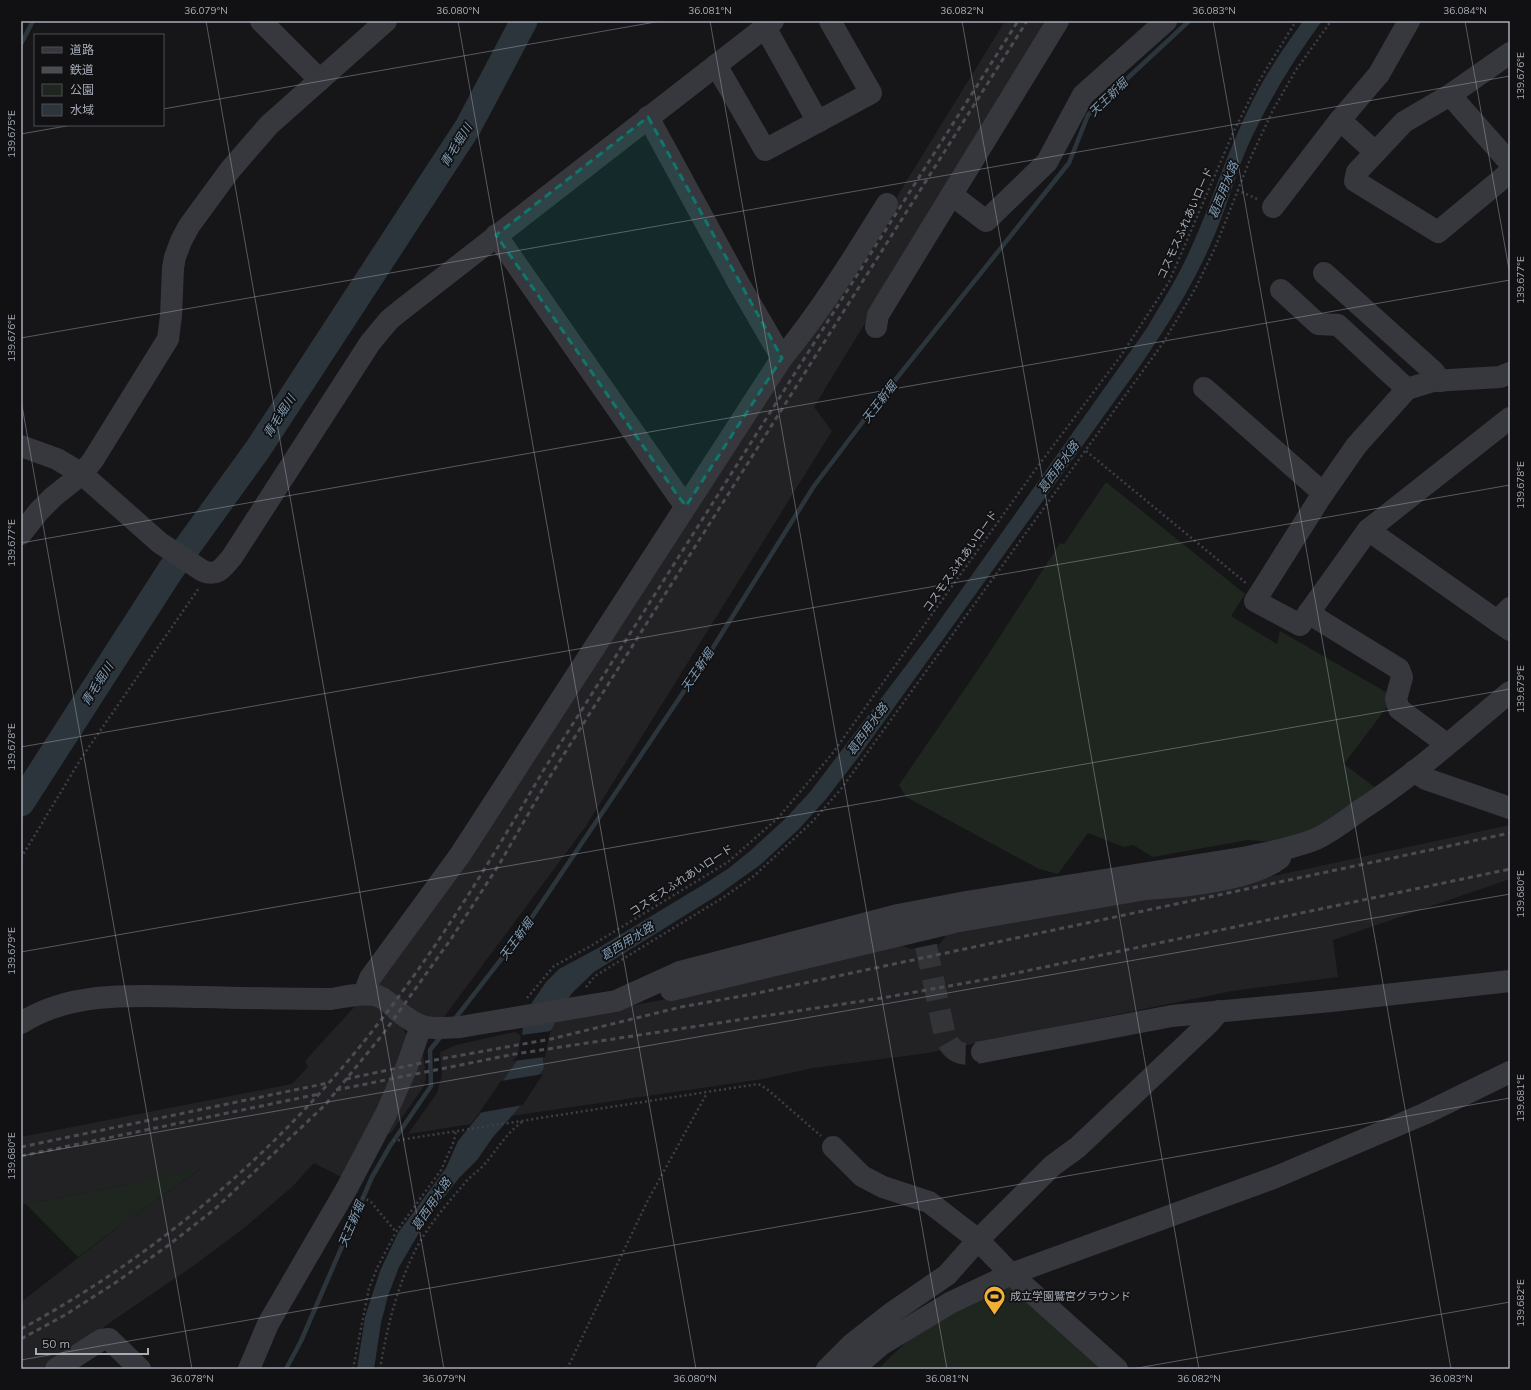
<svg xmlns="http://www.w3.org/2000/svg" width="1531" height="1390" viewBox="0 0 1531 1390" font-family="Mulish,'Noto Sans JP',sans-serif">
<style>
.built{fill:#222225}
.green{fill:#1e261f}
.water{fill:#2c353c}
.pier{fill:#161618}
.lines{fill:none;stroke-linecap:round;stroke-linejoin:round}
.stream{stroke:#2c353c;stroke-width:4.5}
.river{stroke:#2c353c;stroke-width:27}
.minor-tunnel{stroke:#333438;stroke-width:22;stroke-dasharray:22 11;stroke-linecap:butt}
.path{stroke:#3d3f44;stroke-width:2.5;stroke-dasharray:2 3;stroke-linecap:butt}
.minor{stroke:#37383d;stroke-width:22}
.rail{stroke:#4a4c52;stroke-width:3;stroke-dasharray:5 4;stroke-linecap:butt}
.marked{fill:#0f766e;fill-opacity:0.2;stroke:#0f766e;stroke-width:3;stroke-dasharray:8 5;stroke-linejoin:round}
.ticks{fill:none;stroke:#a8adb8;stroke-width:1;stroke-opacity:0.45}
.labels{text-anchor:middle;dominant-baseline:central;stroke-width:3.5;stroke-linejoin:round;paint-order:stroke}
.street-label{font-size:11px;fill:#a8adb8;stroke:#111113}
.poi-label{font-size:11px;fill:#a8adb8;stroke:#111113;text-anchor:start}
.water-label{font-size:12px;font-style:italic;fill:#7f9bb3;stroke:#111113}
.neatline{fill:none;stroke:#a8adb8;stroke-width:1.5}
.ticks-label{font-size:10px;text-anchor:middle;fill:#a8adb8}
</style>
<rect width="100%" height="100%" fill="#161618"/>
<g class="built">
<polygon points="1005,21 1049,21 814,407 832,431 586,826 441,1021 414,1014 378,989 376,978 893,203"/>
<polygon points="1510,825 1510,879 1333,940 1338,977 1232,991 928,1053 813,1068 763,1079 511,1116 518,1109 544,1068 543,1059 548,1032 558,1019 683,996 891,944 903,946 910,949 940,944 946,935 1250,881"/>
<polygon points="361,1004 377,1005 398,1019 408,1037 408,1048 345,1179 314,1163 292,1187 244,1228 193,1266 105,1326 98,1335 40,1369 21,1369 21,1302 127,1220 200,1169 107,1189 21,1205 21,1137 292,1084 308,1067 305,1061 355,1006"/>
<polygon points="515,1032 523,1037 520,1056 503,1082 471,1124 408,1134 437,1093 442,1076 440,1052 456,1045"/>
<polygon points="423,1053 426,1078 424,1086 391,1133 381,1136 417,1054"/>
</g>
<g class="green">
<polygon points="1106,482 1245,594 1231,616 1277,644 1280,631 1391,695 1390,703 1344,764 1377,789 1311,833 1272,842 1248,840 1153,857 1133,845 1124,847 1088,833 1058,874 1039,869 906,797 899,785 986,658 1060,543 1064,544"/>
<polygon points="201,1168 127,1220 78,1257 26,1204 107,1189"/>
<polygon points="1004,1283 1015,1285 1108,1369 878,1369 922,1327"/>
</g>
<path class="water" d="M1303 21H1322C1294 58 1270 99 1250 141 1236 171 1228 204 1215 234 1196 280 1170 322 1142 363L857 759 826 799 799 829 760 865 718 895 594 972 573 992 565 1003 552 1029 548 1032 543 1059 544 1068 518 1109 493 1137 477 1160 459 1178 427 1219 399 1267 388 1296 381 1323 374 1369H357L365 1317 380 1271 398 1233 446 1168 458 1141 480 1114 520 1056 523 1026 531 1004 546 982 559 969 600 947 706 883 729 868 750 851 785 819 810 792 930 634 1147 328C1162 302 1179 276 1191 248 1213 200 1228 148 1253 100 1267 72 1285 46 1303 21Z"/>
<g class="pier">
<polygon points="552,1031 550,1033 545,1057 513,1061 518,1055 521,1035"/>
<polygon points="543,1074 523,1105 479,1113 501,1081"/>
</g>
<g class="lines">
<g class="stream">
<polyline points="21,44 33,21"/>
<polyline points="454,1020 520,935 709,654 814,486 880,399 1069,163 1088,115 1189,21"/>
<polyline points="286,1369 301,1341 372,1177 390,1146 431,1086 430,1050 442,1035"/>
</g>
<polyline class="river" points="21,803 170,571 258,449 468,127 524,21"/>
<path class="minor-tunnel" d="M926 946 945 1036C954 1056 962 1055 982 1052"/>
<g class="path">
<polyline points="1237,190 1257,199"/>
<polyline points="1086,451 1246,583"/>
<polyline points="21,858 82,757 199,588"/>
<polyline points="586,987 595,976 724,897 754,876 812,822 841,789 1163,343 1195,289 1215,248 1251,157 1273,110 1296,70 1331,21"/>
<polyline points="527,998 554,966 589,947 728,862 778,818 832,754 1038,466 1120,357 1169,282 1233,133 1259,81 1296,21"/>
<polyline points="393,1141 758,1084 767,1089 821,1136"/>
<polyline points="362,1197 371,1202 396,1232"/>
<polyline points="353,1369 369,1288 378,1266 396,1232 441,1170 454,1141 456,1131"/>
<path d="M380 1369C387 1328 396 1290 414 1253 426 1228 446 1205 464 1184 469 1177 476 1173 482 1167 496 1152 505 1134 522 1122"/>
<polyline points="567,1369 648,1200 707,1093"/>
</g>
<g class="minor">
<polyline points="261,21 320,80"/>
<polyline points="765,27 818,122"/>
<polyline points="1510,53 1450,95 1404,122 1357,172 1355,181 1438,232 1510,172"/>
<polyline points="716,65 765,150 871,93 830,21"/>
<polyline points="1450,95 1510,163"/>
<polyline points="1340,120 1375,152"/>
<polyline points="952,195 986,221 1047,162 1083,95 1166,21"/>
<polyline points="1273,207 1340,120 1379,74 1409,21"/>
<polyline points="496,235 678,496 686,506"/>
<polyline points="1324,273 1434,372 1440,381"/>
<polyline points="1281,290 1318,324 1338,325 1407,389"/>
<polyline points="876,327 878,315 1058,21"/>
<path d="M782 358C821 311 854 257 887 204"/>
<polyline points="1510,373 1500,377 1433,381 1407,389 1356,446 1320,498 1255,601 1300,625 1368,530 1510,418"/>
<polyline points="1204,388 1323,493"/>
<path d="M21 446 57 459 82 474 160 543 203 571C218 577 223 567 232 557L370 343 389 320 400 311 773 21"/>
<polyline points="1368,530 1510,630"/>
<polyline points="21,534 39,511 53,497 82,474 93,460 168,339 171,316 173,268 175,257 181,241 189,226 230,170 269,125 386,21"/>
<polyline points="1309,612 1321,621 1399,669 1402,677 1396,699 1399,709 1437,737 1446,745"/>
<polyline points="1497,621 1510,608"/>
<polyline points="1414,771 1426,779 1510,808"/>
<path d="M671 990 955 922 1146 889C1182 887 1253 880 1280 858"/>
<polyline points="364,994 370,978 460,855 782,358 739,284 648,117"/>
<path d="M21 1023C74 989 141 996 201 997 244 998 288 999 331 999 344 997 368 991 380 997 387 1000 393 1007 399 1012 423 1031 431 1029 460 1027L616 1001 680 972 898 915 966 902 1248 857C1271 852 1294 848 1316 839 1331 832 1345 821 1359 811 1413 776 1461 733 1510 692"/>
<polyline points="982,1052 1172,1016 1331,1001 1510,981"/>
<polyline points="833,1147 862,1176 883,1187 929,1202 978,1240 1011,1274 1117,1369"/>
<polyline points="56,1369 101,1340 109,1339 140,1369"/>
<polyline points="249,1369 268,1324 347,1188 386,1114 407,1066 421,1026"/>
<polyline points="827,1369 851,1345 893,1312 947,1275 978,1240 1052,1166 1078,1147 1210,1022 1219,1011"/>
<polyline points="853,1369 882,1344 950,1303 1011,1274 1276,1177 1424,1114 1510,1072"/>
</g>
<g class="rail">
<polyline points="346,1079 440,1059 551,1039 681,1007 753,994 1510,833"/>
<polyline points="336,1090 515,1054 882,998 988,979 1510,869"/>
<polyline points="21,1147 328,1083"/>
<polyline points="21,1156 319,1094"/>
<path d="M21 1329C162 1253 287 1143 384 1016 444 938 494 855 543 771L1018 21"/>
<polyline points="21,1339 65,1315 118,1281 166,1247 215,1209 325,1105 383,1034 451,939 500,863 549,778 1027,21"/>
</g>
</g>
<path class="marked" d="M648 117 782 358 686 506 678 496 496 235Z"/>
<path class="ticks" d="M206 21 444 1369M458 21 696 1369M710 21 947 1369M962 21 1199 1369M1213 21 1451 1369M1465 21 1510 275M163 109 661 21M21 134 72 125M21 338 1510 76M21 400 192 1369M21 543 1510 280M21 747 1510 485M21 952 1510 689M21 1156 1510 894M21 1360 1510 1098M1132 1369 1510 1302"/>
<defs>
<symbol id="stadium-pin" viewBox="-11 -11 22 30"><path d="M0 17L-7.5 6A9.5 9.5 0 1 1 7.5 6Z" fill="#f2b134" stroke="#111113"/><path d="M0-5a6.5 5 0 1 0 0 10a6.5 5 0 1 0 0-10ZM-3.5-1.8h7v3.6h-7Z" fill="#111"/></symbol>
</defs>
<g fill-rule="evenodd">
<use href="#stadium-pin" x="982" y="1284" width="25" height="34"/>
</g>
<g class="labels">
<g class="street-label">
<text transform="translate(1185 223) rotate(-66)">コスモスふれあいロード</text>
<text transform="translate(960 561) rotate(-55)">コスモスふれあいロード</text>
<text transform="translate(681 880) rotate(-33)">コスモスふれあいロード</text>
</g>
<g class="poi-label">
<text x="1010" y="1296">成立学園鷲宮グラウンド</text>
</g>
<g class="water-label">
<text transform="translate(1108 97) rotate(-44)">天王新堀</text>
<text transform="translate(456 145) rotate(-58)">青毛堀川</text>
<text transform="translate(1223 190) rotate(-68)">葛西用水路</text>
<text transform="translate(879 402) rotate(-52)">天王新堀</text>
<text transform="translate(279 416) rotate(-57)">青毛堀川</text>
<text transform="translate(1058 467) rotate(-54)">葛西用水路</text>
<text transform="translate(697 670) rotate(-56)">天王新堀</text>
<text transform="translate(97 684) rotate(-57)">青毛堀川</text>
<text transform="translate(867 729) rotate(-54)">葛西用水路</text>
<text transform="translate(516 939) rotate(-54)">天王新堀</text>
<text transform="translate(627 941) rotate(-32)">葛西用水路</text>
<text transform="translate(431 1204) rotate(-56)">葛西用水路</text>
<text transform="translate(351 1224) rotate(-67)">天王新堀</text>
</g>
</g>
<rect width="1531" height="1390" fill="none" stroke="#111113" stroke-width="44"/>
<rect x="34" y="34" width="130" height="92" fill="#111113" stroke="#4d4f55"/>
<rect x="42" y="47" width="20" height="6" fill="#37383d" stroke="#4d4f55"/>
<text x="70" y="54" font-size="12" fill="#a8adb8">道路</text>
<rect x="42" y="67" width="20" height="6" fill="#4a4c52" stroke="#4d4f55"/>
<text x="70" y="74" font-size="12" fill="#a8adb8">鉄道</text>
<rect x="42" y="84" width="20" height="12" fill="#1e261f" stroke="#4d4f55"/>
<text x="70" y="94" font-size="12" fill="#a8adb8">公園</text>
<rect x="42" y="104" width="20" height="12" fill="#2c353c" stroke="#4d4f55"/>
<text x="70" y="114" font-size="12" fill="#a8adb8">水域</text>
<path d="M36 1348v6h112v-6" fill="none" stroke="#a8adb8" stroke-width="2"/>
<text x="42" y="1348" font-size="12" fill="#a8adb8" stroke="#111113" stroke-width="3" paint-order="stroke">50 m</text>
<rect x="22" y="22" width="1487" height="1346" class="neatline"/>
<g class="ticks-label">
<text x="206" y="14">36.079°N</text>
<text x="458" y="14">36.080°N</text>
<text x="710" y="14">36.081°N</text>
<text x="962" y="14">36.082°N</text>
<text x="1214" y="14">36.083°N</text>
<text x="1465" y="14">36.084°N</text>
<text transform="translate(1520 76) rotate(-90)" y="4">139.676°E</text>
<text transform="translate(11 134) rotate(-90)" y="4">139.675°E</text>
<text transform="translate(1520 280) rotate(-90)" y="4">139.677°E</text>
<text transform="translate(11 338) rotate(-90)" y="4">139.676°E</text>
<text transform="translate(1520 485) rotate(-90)" y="4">139.678°E</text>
<text transform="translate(11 543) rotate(-90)" y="4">139.677°E</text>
<text transform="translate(1520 689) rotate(-90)" y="4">139.679°E</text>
<text transform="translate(11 747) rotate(-90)" y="4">139.678°E</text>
<text transform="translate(1520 894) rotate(-90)" y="4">139.680°E</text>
<text transform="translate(11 951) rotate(-90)" y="4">139.679°E</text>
<text transform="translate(1520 1098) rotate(-90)" y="4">139.681°E</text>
<text transform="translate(11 1156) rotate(-90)" y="4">139.680°E</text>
<text transform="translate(1520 1303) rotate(-90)" y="4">139.682°E</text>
<text x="192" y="1382">36.078°N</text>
<text x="444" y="1382">36.079°N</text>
<text x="695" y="1382">36.080°N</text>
<text x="947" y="1382">36.081°N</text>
<text x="1199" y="1382">36.082°N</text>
<text x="1451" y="1382">36.083°N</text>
</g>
</svg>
